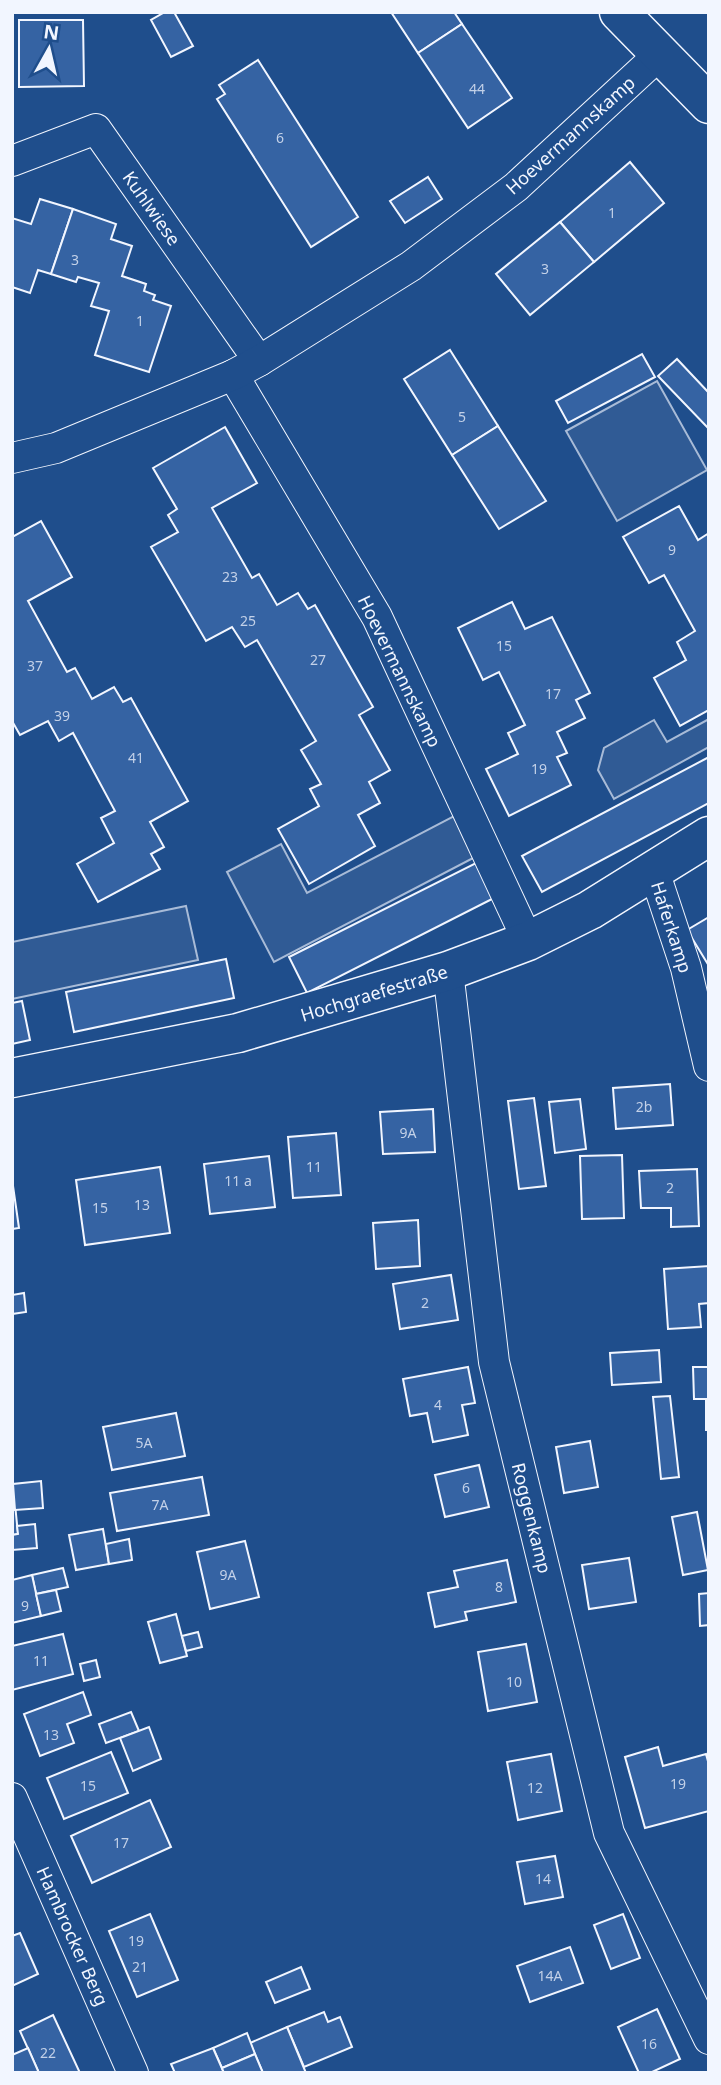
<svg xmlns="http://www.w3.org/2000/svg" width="721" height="2085" viewBox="0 0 721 2085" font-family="'Noto Sans',sans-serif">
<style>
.built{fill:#305b95;stroke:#a8bbd7;stroke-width:2}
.building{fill:#3563a3;stroke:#f2f6ff;stroke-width:2}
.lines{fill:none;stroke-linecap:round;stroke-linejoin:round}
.street-casing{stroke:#f2f6ff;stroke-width:32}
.secondary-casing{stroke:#f2f6ff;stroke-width:41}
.primary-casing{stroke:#f2f6ff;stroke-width:41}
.street{stroke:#1f4e8c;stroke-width:30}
.secondary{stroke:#1f4e8c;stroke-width:38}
.primary{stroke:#1f4e8c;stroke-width:38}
.labels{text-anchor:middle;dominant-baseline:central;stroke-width:5;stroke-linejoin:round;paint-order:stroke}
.number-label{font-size:14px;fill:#c3d1e8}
.street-label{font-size:18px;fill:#f2f6ff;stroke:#1f4e8c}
</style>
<rect width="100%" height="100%" fill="#1f4e8c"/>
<g class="built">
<polygon points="657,381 707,470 617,521 566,431"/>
<polygon points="709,719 709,747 614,799 598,770 604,748 654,720 667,742"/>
<polygon points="456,815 477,856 274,962 227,872 281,844 307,893"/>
<polygon points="186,906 198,960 12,999 12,942"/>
</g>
<g class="building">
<polygon points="165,12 174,12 193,46 171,57 151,20"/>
<polygon points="391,12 454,12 462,24 418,53"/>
<polygon points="19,20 83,20 84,86 19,87"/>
<polygon points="462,24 512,98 468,128 418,53"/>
<polygon points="258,60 358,217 311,247 217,99 225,94 219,85"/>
<polygon points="630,162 664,203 594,262 560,222"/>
<polygon points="428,177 442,199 405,223 390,201"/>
<polygon points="40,199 73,209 51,274 38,270 30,293 12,287 12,218 31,224"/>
<polygon points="73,209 116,224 111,239 132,246 122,276 146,284 144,291 155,295 153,300 171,306 149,372 95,355 109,311 91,306 99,283 78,277 76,282 51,274"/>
<polygon points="560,222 594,262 530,315 496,274"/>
<polygon points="450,350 498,426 452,455 404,379"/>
<polygon points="642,354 655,377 568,423 556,401"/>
<polygon points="677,359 709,393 709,429 658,376"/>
<polygon points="498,426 546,501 499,529 452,455"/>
<polygon points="225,427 257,483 212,508 252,578 259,574 277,605 298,593 308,609 315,605 373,707 359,715 390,770 369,782 380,803 358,815 375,846 309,884 278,829 319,806 310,789 321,784 301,750 316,741 257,640 245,647 232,627 206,641 151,547 178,532 168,515 177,509 153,468"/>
<polygon points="679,506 698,540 709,533 709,710 680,726 654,678 686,660 677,642 695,631 664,575 649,583 623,537"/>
<polygon points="41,521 72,577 28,601 67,672 75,668 92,699 114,687 123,702 131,698 188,801 150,822 164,847 151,854 160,869 98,902 77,864 114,843 101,818 115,811 73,733 59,741 48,721 20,735 12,721 12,537"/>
<polygon points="512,602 525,629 552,617 590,693 576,700 585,718 557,732 567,753 557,757 571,785 509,816 486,769 518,754 508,733 525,725 499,672 483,680 458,628"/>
<polygon points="709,757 709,803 542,892 522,856"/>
<polygon points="478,862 496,897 307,993 289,957"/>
<polygon points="709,917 709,966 687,930"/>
<polygon points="226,959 234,998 74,1032 66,992"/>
<polygon points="22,1001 30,1040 12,1044 12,1003"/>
<polygon points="670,1084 673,1125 616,1129 613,1088"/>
<polygon points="534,1098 546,1186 519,1189 508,1101"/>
<polygon points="580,1099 586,1149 555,1153 549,1102"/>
<polygon points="433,1109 435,1152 383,1154 380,1112"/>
<polygon points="336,1133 341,1195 293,1198 288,1137"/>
<polygon points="622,1155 624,1218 582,1219 580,1156"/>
<polygon points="269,1156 275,1207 210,1214 204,1164"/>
<polygon points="160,1167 170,1233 85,1245 76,1180"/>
<polygon points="697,1169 699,1226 671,1227 671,1208 641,1208 639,1171"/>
<polygon points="12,1179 19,1228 12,1229"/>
<polygon points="418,1220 420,1266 376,1269 373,1223"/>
<polygon points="709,1266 709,1303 699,1304 701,1327 668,1329 664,1269"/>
<polygon points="451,1275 458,1320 400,1329 393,1284"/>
<polygon points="24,1293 26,1312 12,1314 12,1295"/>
<polygon points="659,1350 661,1382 612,1385 610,1353"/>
<polygon points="468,1367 475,1403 462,1405 468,1435 433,1442 427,1413 410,1416 403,1379"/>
<polygon points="693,1367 709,1367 709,1430 706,1430 706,1399 694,1399"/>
<polygon points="670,1396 679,1477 661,1479 653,1397"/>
<polygon points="176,1413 185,1456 112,1470 103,1427"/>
<polygon points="590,1441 598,1487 564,1493 556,1447"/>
<polygon points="479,1465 489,1507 445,1517 435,1475"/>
<polygon points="12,1474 18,1534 12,1535"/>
<polygon points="202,1477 209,1515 117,1531 110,1493"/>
<polygon points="41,1481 43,1508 15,1510 13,1484"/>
<polygon points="697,1512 708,1570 683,1575 672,1517"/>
<polygon points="35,1524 37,1548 12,1550 12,1535 18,1534 17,1526"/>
<polygon points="103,1529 109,1564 76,1570 69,1535"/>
<polygon points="129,1539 132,1560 109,1564 106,1544"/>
<polygon points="245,1541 259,1597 210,1609 197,1552"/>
<polygon points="629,1558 636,1602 589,1609 582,1565"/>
<polygon points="507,1560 516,1602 465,1612 467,1620 435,1627 428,1593 458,1587 454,1571"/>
<polygon points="63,1568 68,1587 36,1594 32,1575"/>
<polygon points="32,1575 41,1616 12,1623 12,1580"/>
<polygon points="56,1590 61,1611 41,1616 36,1594"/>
<polygon points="709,1593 709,1625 700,1626 699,1594"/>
<polygon points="176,1614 187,1656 160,1663 148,1622"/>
<polygon points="198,1632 202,1647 186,1651 182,1636"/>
<polygon points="63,1634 73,1674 12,1690 12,1646"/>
<polygon points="526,1644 537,1702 488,1711 478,1652"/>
<polygon points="96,1660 100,1677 84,1681 80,1664"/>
<polygon points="83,1692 91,1715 67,1724 74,1743 40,1756 24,1714"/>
<polygon points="131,1712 139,1731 106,1743 99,1724"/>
<polygon points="149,1727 161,1759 133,1771 120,1738"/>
<polygon points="658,1747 663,1766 706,1754 709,1765 709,1811 645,1828 625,1757"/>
<polygon points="111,1752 128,1793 64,1819 47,1778"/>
<polygon points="551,1754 562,1811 518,1820 507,1762"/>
<polygon points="150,1800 171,1847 92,1883 71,1836"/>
<polygon points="555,1856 563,1897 525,1904 517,1862"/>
<polygon points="150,1914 178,1980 137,1997 109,1931"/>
<polygon points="623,1914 640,1958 611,1969 594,1925"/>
<polygon points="20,1933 38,1974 12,1986 12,1936"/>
<polygon points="570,1947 583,1983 530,2002 517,1966"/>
<polygon points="301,1967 310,1989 275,2003 266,1982"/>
<polygon points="657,2009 680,2059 650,2073 639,2073 618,2027"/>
<polygon points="324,2012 328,2022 340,2017 352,2047 304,2067 287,2027"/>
<polygon points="53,2015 80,2073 39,2073 20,2031"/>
<polygon points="287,2027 306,2073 263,2073 250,2043"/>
<polygon points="247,2033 255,2054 222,2068 213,2048"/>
<polygon points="28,2048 39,2073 12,2073 12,2055"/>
<polygon points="213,2048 224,2073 175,2073 171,2064"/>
<polygon points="255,2054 263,2073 224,2073 222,2068"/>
</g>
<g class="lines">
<defs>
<g id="street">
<polyline points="12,161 96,129 259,361"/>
<polyline points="233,375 377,617 528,941"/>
<polyline points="12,458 56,448 233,375 259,361 411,266 516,187 660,54"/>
<polyline points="654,871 686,968 709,1066"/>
<polyline points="448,971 494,1362 609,1833 709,2039"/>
<polyline points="12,1798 133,2073"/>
</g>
<polyline id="secondary" points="619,12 709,104"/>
<polyline id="primary" points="12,1078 238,1033 448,971 528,941 590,910 709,836"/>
</defs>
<use href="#street" class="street-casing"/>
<use href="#secondary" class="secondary-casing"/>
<use href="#primary" class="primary-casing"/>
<use href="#street" class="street"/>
<use href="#secondary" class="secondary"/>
<use href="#primary" class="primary"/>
</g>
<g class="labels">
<g class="number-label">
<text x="477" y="88">44</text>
<text x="280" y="137">6</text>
<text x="612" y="212">1</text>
<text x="75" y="259">3</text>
<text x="545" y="268">3</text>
<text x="140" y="320">1</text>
<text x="462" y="416">5</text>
<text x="672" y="549">9</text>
<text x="230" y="576">23</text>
<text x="248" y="620">25</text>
<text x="504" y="645">15</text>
<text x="318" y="659">27</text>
<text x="35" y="665">37</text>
<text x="553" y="693">17</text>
<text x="62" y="715">39</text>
<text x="136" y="757">41</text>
<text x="539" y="768">19</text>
<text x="644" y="1106">2b</text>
<text x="408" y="1132">9A</text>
<text x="314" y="1166">11</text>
<text x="238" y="1180">11 a</text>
<text x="670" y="1187">2</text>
<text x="142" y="1204">13</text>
<text x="100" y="1207">15</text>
<text x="425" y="1302">2</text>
<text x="438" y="1404">4</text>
<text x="144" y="1442">5A</text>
<text x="466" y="1487">6</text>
<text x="160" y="1504">7A</text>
<text x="228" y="1574">9A</text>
<text x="499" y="1586">8</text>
<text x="25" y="1605">9</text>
<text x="41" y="1660">11</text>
<text x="514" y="1681">10</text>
<text x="51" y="1734">13</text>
<text x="678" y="1783">19</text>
<text x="88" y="1785">15</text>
<text x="535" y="1787">12</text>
<text x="121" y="1842">17</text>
<text x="543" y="1878">14</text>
<text x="136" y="1940">19</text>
<text x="140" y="1966">21</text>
<text x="550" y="1975">14A</text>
<text x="649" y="2043">16</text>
<text x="48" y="2052">22</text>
</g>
<g class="street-label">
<text transform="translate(570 135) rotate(-42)">Hoevermannskamp</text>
<text transform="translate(152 208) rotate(55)">Kuhlwiese</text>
<text transform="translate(400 671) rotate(64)">Hoevermannskamp</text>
<text transform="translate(672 927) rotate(72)">Haferkamp</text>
<text transform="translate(374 993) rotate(-17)">Hochgraefestraße</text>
<text transform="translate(532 1518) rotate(76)">Roggenkamp</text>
<text transform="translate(73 1936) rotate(66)">Hambrocker Berg</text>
</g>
</g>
<rect width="721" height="2085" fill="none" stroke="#f2f6ff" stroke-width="28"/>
<g transform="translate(49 49) rotate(8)" stroke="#1f4e8c" stroke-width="5" paint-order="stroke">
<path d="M0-5L12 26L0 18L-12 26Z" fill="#f2f6ff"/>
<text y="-10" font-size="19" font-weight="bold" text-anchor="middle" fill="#f2f6ff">N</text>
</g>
</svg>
